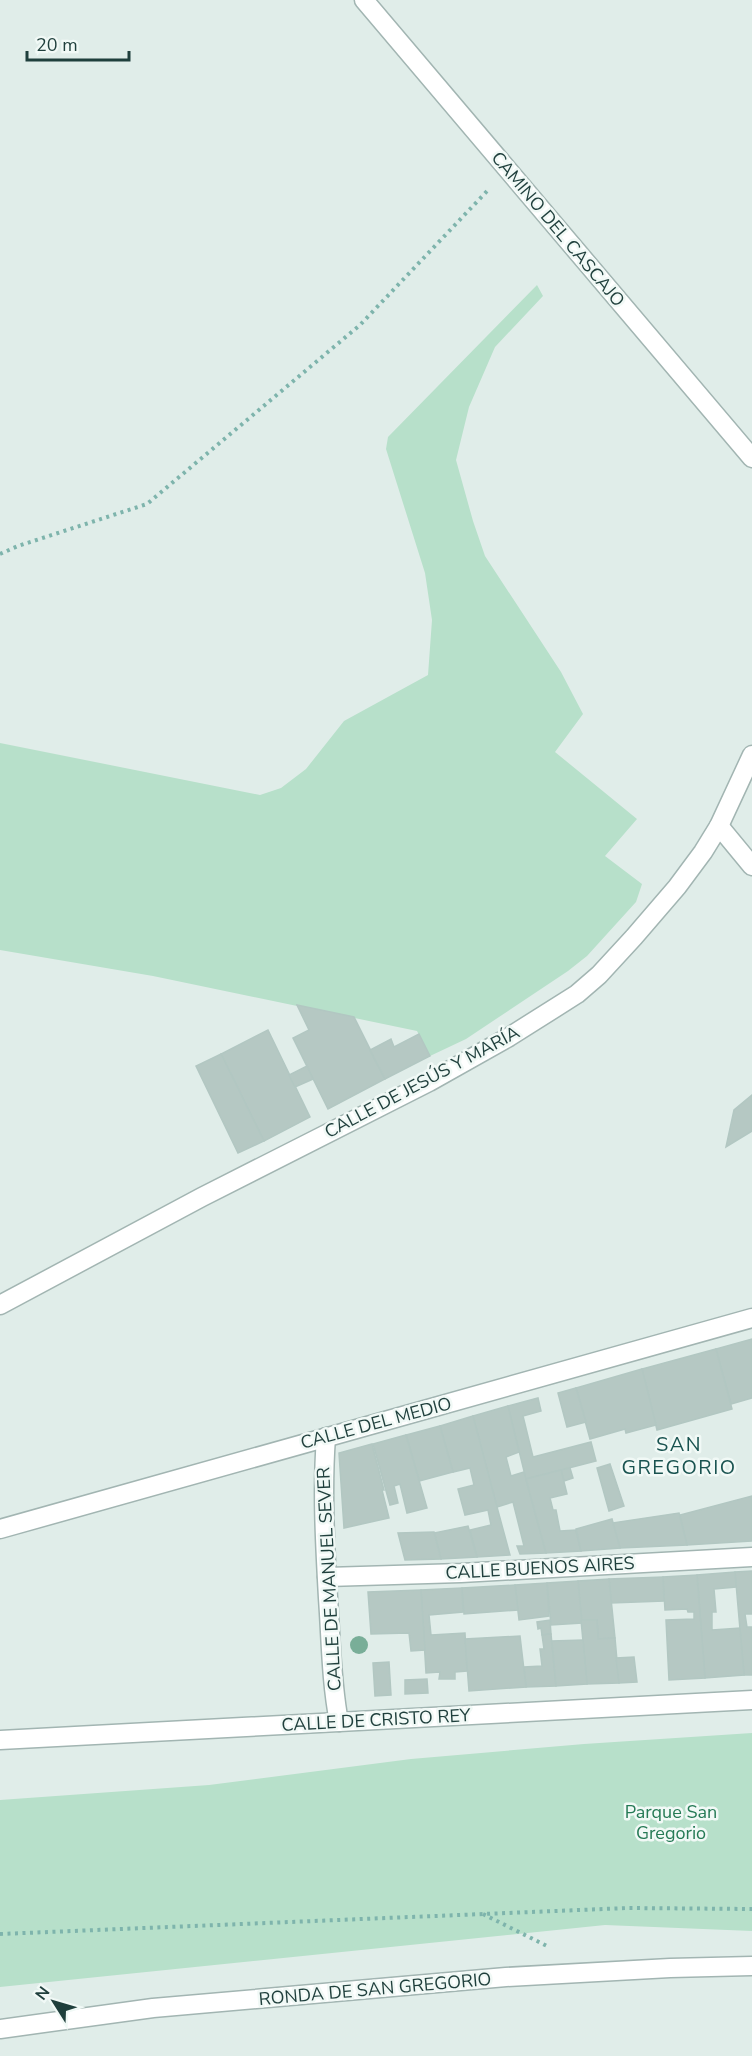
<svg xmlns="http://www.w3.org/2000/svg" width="752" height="2056" viewBox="0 0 752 2056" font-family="'Nunito Sans',sans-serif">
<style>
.green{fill:#b7e0ca}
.building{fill:#b5c8c3;stroke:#b2c7c2;stroke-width:1.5}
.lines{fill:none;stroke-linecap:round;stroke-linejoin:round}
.minor-casing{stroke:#a2b5b2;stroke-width:21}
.path{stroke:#7eb4ac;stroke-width:4;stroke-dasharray:3 4.5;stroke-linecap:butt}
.minor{stroke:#fff;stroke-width:18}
.tree{fill:#79ae98}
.labels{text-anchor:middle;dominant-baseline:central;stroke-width:5;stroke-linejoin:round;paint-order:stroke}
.street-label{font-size:18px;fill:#1f3f3c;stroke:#f1f9f6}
.park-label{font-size:18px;fill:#257a55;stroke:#f1f9f6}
.neighbourhood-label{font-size:20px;letter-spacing:1.5px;fill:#195350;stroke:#f1f9f6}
</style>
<rect width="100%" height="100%" fill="#e0ede9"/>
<g class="green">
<polygon points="537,285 543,296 495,347 469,407 456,460 473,521 485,556 561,672 583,714 555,752 637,819 605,856 642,884 636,902 587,956 568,971 466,1039 430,1056 417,1031 153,976 0,950 0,743 260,795 281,788 306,769 344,721 428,675 432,620 425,573 386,449 388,437"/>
<polygon points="752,1733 752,1931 605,1925 0,1987 0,1800 209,1785 411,1759 584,1744"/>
</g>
<g class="building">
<polygon points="297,1005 354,1017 385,1079 328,1109 293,1038 309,1030"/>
<polygon points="268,1030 310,1117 264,1141 221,1054"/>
<polygon points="419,1034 430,1056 385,1079 370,1050 391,1039 394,1047"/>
<polygon points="221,1054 264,1141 238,1153 196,1066"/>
<polygon points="307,1066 313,1079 295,1087 289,1075"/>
<polygon points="752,1095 752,1131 726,1147 734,1110"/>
<polygon points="752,1339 752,1398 731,1404 716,1349"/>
<polygon points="716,1349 732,1409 657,1430 642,1369"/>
<polygon points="642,1369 656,1425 626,1433 625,1429 590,1439 576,1388"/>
<polygon points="576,1388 586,1422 567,1427 558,1393"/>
<polygon points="538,1398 541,1411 523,1416 533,1457 591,1442 596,1461 526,1479 508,1406"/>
<polygon points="508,1406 519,1452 506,1457 511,1476 524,1472 546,1553 520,1554 517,1546 524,1546 513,1502 497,1507 473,1416"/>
<polygon points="473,1416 497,1507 510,1555 477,1557 470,1530 491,1525 488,1510 465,1515 458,1489 474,1485 470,1468 453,1472 440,1426"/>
<polygon points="440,1426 453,1472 419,1481 406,1435"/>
<polygon points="406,1435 427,1508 407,1513 400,1484 394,1486 398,1503 390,1505 373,1444"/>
<polygon points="372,1444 384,1490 382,1490 389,1518 344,1528 339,1453"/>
<polygon points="610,1464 624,1506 609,1511 597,1468"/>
<polygon points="570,1468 573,1478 564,1481 561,1470"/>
<polygon points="561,1470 567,1494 550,1498 553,1510 556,1510 560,1531 576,1530 581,1551 546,1553 526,1479"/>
<polygon points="752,1496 752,1541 687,1545 680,1515"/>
<polygon points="679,1513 687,1545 620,1548 612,1523"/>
<polygon points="612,1519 620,1548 581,1551 576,1529"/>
<polygon points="468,1526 477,1557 441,1559 434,1533"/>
<polygon points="434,1532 441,1559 405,1560 398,1533"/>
<polygon points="752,1571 752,1614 745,1614 747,1627 752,1627 752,1675 744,1675 735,1572"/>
<polygon points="735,1572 736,1587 714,1589 716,1612 712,1612 712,1630 740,1628 744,1675 705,1678 697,1575"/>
<polygon points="697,1575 705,1678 669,1680 666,1620 694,1619 694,1612 688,1612 687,1609 665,1610 663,1577"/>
<polygon points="663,1577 664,1601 611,1603 609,1579"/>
<polygon points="609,1579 615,1638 598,1639 597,1620 581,1620 578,1581"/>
<polygon points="578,1581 582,1623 551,1625 547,1583"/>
<polygon points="547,1583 549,1616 519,1620 515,1585"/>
<polygon points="515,1585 518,1610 464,1614 462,1588"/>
<polygon points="462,1588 463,1612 429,1615 431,1635 465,1633 467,1671 455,1672 455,1679 439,1679 440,1672 426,1673 421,1590"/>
<polygon points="421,1590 425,1650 411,1651 409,1633 371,1634 368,1592"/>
<polygon points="550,1620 551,1634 542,1635 541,1628 538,1629 537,1622"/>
<polygon points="581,1620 597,1620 598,1639 615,1638 619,1683 587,1684"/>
<polygon points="551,1634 556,1686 526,1687 524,1667 542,1666 540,1649 544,1649 542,1635"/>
<polygon points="520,1636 526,1687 469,1691 465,1639"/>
<polygon points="583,1640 587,1684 556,1686 552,1641"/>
<polygon points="634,1657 637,1682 619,1683 616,1658"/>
<polygon points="389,1662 391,1695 375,1696 373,1663"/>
<polygon points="427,1679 428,1693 405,1694 405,1680"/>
</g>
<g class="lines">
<defs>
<g id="minor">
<polyline points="364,0 752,458"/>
<polyline points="719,826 752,866"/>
<polyline points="0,1305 202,1197 429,1082 509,1037 577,994 599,975 634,937 677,887 703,852 719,826 752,755"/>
<path d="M326 1437C322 1490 325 1545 328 1598 331 1639 331 1681 339 1722"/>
<polyline points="0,1529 752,1318"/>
<polyline points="327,1577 461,1573 752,1557"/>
<polyline points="0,1740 752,1700"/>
<polyline points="0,2029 153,2008 506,1977 670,1968 752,1966"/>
</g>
</defs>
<use href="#minor" class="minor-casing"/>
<g class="path">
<polyline points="0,554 18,546 147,504 360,325 490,188"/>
<polyline points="483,1914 549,1947"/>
<polyline points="0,1934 628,1908 752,1909"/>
</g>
<use href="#minor" class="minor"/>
</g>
<circle class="tree" cx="359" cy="1645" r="9"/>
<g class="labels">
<g class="street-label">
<text transform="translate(558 229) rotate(50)">CAMINO DEL CASCAJO</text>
<text transform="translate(422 1082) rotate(-28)">CALLE DE JESÚS Y MARÍA</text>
<text transform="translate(376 1423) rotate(-15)">CALLE DEL MEDIO</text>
<text transform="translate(540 1568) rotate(-3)">CALLE BUENOS AIRES</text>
<text transform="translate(329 1579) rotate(-93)">CALLE DE MANUEL SEVER</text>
<text transform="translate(376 1720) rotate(-3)">CALLE DE CRISTO REY</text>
<text transform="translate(375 1989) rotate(-5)">RONDA DE SAN GREGORIO</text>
</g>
<g class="park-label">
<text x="671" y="1812">Parque San<tspan x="671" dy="21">Gregorio</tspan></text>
</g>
<g class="neighbourhood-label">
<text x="679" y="1444">SAN<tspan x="679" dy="23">GREGORIO</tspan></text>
</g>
</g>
<g transform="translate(54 2002) rotate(307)" stroke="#f1f9f6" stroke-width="4.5" paint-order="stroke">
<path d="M0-4.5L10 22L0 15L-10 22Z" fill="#1f3f3c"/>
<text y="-9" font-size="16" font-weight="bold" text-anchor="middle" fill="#1f3f3c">N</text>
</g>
<path d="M27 51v9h102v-9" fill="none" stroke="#1f3f3c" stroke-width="3"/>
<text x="36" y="51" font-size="18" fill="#1f3f3c" stroke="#f1f9f6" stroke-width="4.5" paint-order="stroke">20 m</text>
</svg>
